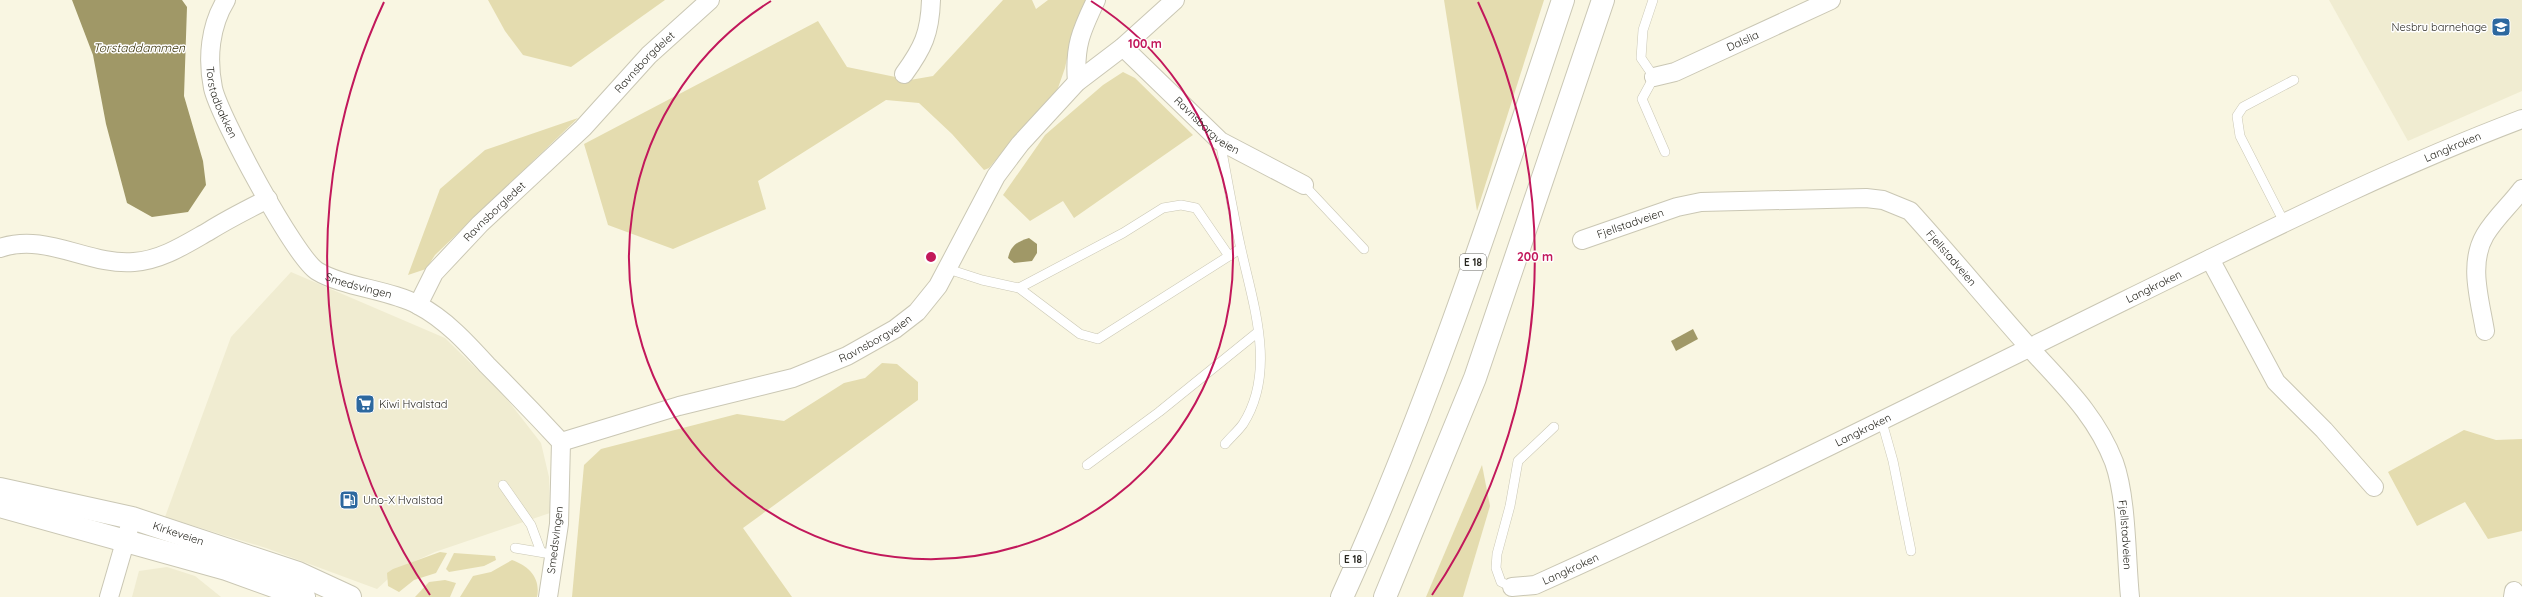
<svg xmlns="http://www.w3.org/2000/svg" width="2522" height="597" viewBox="0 0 2522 597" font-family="Quicksand,sans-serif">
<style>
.built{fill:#f0ecd1}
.green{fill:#e4dcaf}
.water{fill:#a09867}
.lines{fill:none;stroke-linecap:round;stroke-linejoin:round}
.lane-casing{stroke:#cac7b4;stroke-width:10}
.street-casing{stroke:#cac7b4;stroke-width:20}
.secondary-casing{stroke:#cac7b4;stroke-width:24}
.highway-casing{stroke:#cac7b4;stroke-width:24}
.lane{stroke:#fff;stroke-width:9}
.street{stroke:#fff;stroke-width:18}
.secondary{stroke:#fff;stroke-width:22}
.highway{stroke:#fff;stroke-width:22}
.ring{fill:none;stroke:#c2185b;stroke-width:2}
.labels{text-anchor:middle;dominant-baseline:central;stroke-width:3;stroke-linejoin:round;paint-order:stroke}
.shield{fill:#fff;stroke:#686863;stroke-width:1}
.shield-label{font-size:10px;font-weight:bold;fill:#282720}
.poi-label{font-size:11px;fill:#282720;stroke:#fff;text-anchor:start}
.street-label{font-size:11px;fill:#282720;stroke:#fff}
.water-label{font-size:12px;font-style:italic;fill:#3a3309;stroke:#fff}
.centre{fill:#c2185b;stroke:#fff;stroke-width:2}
.ring-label{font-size:12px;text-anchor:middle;font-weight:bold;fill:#c2185b;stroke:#fff;stroke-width:3;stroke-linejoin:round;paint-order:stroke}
</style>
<rect width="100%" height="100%" fill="#f9f6e2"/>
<g class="built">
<polygon points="2329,0 2522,0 2522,91 2408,141"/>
<polygon points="291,272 445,338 506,398 541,443 549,477 550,513 435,552 400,568 377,589 266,548 165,517 231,337"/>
<polygon points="167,567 195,576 221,597 132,597 139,571"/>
</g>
<g class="green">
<polygon points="488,0 665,0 571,67 523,55 505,31"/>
<polygon points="1003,0 1032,0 1036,9 1048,0 1088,0 1073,30 1065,68 1058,88 1048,103 1018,133 989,168 984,170 952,134 919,103 886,100 758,181 766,209 673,249 608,225 584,144 818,21 847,67 910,80 933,76"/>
<polygon points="1444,0 1544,0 1477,211"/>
<polygon points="1123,72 1135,78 1193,135 1074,218 1063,201 1030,221 1003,195 1045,135 1103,85"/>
<polygon points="578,118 435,255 426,269 408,275 440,189 485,150"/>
<polygon points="882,363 897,364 918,382 918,400 743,528 792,597 572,597 584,465 601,449 737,414 784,421 844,383 865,378"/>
<polygon points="2464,430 2496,440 2522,439 2522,531 2488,539 2465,502 2417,526 2388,472"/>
<polygon points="1482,465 1490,506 1463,597 1426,597"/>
<polygon points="440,552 447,553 436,573 414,580 399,592 388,586 387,573 393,569"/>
<polygon points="454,553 495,556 496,560 484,566 449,572 446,569"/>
<path d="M512 560C529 566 541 578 537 597H460L473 576 491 572Z"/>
<polygon points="445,580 456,583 450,597 415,597 429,582"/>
</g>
<g class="water">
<polygon points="72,0 182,0 187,7 184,96 203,161 206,185 188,212 152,217 127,203 106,124 93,55"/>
<path d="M1029 238 1037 244V253L1032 261 1014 263 1008 258C1011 245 1017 242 1029 238Z"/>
<polygon points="1693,329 1698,339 1676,351 1671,341"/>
</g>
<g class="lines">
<defs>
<g id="lane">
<polyline points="1653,0 1643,30 1641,58 1654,77 1642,99 1665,152"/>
<path d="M1220 141C1227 177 1233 214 1241 249 1253 304 1277 371 1243 424 1238 431 1231 437 1225 444"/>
<polyline points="1304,185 1364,249"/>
<polyline points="2285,224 2240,136 2237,116 2243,107 2294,80"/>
<polyline points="948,269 982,280 1019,288 1080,334 1098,339 1240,249"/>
<polyline points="1019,288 1123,233 1163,208 1181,205 1196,208 1229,256"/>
<polyline points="1882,422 1893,461 1911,551"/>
<polyline points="1087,465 1159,412 1258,332"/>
<polyline points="503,485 531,525 541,552"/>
<polyline points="515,548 545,553"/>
<polyline points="1512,587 1501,582 1496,568 1497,554 1510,506 1518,461 1554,427"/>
</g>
<g id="street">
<path id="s1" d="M226 0C210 26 207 58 213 88 219 116 295 257 317 271 343 287 391 290 418 305 445 319 467 343 487 365 512 390 537 416 561 442L559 524 548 597"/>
<path id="s2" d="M1123 47 1220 141 1304 185"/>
<path d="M904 74C923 48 930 33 931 0"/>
<path id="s3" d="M1654 77 1675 72 1831 0"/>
<path d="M1077 82C1074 47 1081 31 1096 0"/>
<path id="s4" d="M1582 240 1677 207 1701 202 1866 198 1883 200 1910 211C1950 255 1988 301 2028 346 2061 383 2095 413 2114 462 2127 498 2126 557 2130 597"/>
<path d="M0 248C46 232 89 266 134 262 162 260 186 244 209 231 228 219 248 209 268 199"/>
<polyline points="2210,259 2276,382 2324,430 2374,487"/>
<path id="s5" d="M418 305 434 273 480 224 583 128 649 55 710 0"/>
<path d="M2485 331C2480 300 2468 264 2485 235 2495 218 2511 204 2522 189"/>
<path id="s6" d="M561 442 679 406 793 378 847 356 895 329 917 312 938 286 996 176 1020 144 1077 82 1123 47 1175 0"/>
<path id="s7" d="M1512 587 1535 585C1735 495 1931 396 2128 299 2257 236 2387 170 2522 119"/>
<polyline points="109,597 132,518"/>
<polyline points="2513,597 2514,591"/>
</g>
<g id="secondary">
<path id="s8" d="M0 489 132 518 298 573 350 597"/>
<polyline points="0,506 226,569 304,597"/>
</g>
<g id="highway">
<path d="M1342 597C1430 404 1496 201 1563 0"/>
<polyline points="1385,597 1475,378 1603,0"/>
</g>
</defs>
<use href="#lane" class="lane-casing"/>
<use href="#street" class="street-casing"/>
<use href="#secondary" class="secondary-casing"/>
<use href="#highway" class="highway-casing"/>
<use href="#lane" class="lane"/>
<use href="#street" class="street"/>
<use href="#secondary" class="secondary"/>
<use href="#highway" class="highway"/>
</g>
<g class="ring">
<path d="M1091 1A302 302 0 1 1 771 1"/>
<path d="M430 595A604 604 0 0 1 384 2M1478 2A604 604 0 0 1 1432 595"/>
</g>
<defs>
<symbol id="school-square" viewBox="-11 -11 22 22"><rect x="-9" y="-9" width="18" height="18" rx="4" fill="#2d689f" stroke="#fff"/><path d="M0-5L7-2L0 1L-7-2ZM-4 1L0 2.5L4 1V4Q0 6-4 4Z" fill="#fff"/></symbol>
<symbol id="supermarket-square" viewBox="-11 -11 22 22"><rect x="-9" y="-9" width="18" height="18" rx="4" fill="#2d689f" stroke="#fff"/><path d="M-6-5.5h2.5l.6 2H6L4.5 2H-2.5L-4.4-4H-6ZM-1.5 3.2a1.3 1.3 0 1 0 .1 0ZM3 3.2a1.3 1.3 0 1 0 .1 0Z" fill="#fff"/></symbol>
<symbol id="fuel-square" viewBox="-11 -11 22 22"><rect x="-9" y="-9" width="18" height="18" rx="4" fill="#2d689f" stroke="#fff"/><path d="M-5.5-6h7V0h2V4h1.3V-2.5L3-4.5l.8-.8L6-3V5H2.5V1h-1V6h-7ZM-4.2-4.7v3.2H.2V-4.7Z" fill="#fff"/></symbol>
</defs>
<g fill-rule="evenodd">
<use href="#school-square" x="2490" y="16" width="22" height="22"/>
<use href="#supermarket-square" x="354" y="393" width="22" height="22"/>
<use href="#fuel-square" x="338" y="489" width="22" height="22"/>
</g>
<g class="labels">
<g class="shield">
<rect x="1460" y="254" width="26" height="16" rx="3"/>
<rect x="1340" y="551" width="26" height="16" rx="3"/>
</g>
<g class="shield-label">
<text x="1473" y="262">E 18</text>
<text x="1353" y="559">E 18</text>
</g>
<g class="poi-label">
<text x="2487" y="27" text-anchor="end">Nesbru barnehage</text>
<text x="379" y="404">Kiwi Hvalstad</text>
<text x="363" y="500">Uno-X Hvalstad</text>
</g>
<g class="street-label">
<text stroke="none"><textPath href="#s3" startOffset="96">Dalslia</textPath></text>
<text stroke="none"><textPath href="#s5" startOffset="334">Ravnsborgdelet</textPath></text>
<text stroke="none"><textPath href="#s1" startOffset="107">Torstadbakken</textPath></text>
<text stroke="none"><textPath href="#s2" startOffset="115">Ravnsborgveien</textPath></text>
<text stroke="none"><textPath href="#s7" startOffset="1040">Langkroken</textPath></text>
<text stroke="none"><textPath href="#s5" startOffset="122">Ravnsborgledet</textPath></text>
<text stroke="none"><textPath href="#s4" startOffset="51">Fjellstadveien</textPath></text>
<text stroke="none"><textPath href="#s4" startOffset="399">Fjellstadveien</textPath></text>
<text stroke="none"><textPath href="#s1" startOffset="347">Smedsvingen</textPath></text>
<text stroke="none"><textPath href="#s7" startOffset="710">Langkroken</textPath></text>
<text stroke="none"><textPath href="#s6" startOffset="332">Ravnsborgveien</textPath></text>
<text stroke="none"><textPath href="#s7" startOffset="386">Langkroken</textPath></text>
<text stroke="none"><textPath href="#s8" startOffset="184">Kirkeveien</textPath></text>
<text stroke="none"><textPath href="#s4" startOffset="735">Fjellstadveien</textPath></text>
<text transform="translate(555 540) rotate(-83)">Smedsvingen</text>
<text stroke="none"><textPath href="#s7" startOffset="62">Langkroken</textPath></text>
</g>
<g class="water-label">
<text x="139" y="47">Torstaddammen</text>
</g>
</g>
<circle cx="931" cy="257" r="6" class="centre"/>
<g class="ring-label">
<text x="1145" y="48">100 m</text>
<text x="1535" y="261">200 m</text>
</g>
</svg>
